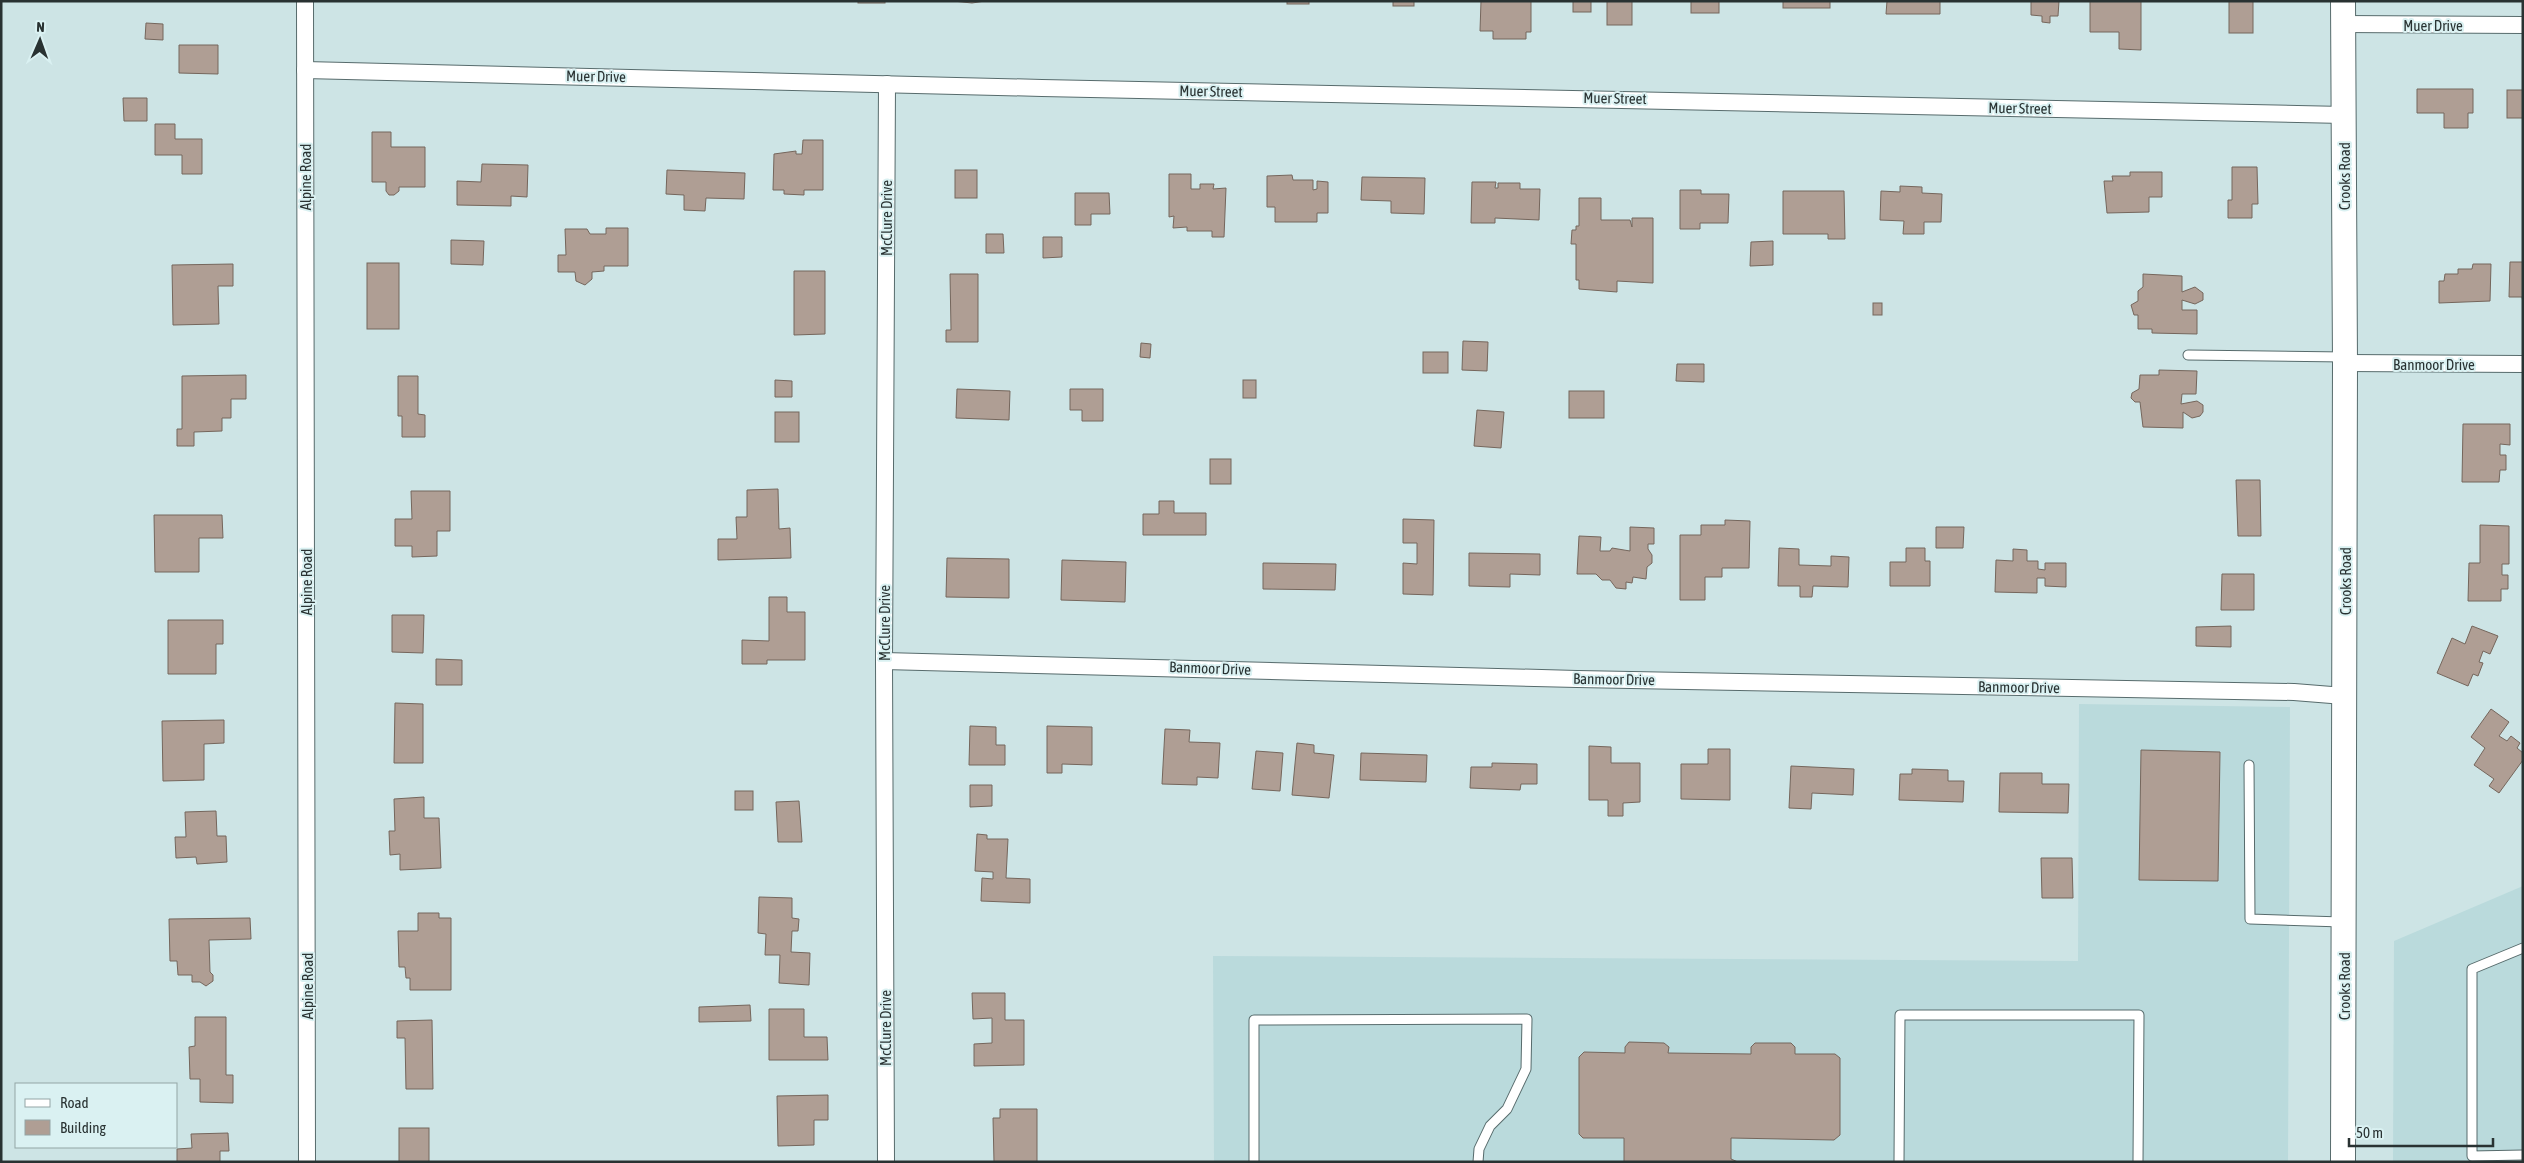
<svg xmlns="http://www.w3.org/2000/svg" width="2524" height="1163" viewBox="0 0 2524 1163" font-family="'Asap Condensed',sans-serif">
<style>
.built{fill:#badadc}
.building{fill:#af9e94;stroke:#75665c}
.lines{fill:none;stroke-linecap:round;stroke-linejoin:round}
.service-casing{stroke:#576b6c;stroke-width:11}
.minor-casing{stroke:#576b6c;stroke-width:18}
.secondary-casing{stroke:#576b6c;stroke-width:26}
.service{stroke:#fff;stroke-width:9}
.minor{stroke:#fff;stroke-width:16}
.secondary{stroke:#fff;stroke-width:24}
.labels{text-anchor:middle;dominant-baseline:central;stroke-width:4;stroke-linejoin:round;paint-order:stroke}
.street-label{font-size:15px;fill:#293232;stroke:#daf1f2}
</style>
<rect width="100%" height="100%" fill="#cde4e5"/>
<g class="built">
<polygon points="2079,704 2290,707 2288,1162 1214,1162 1213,956 2078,961"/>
<polygon points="2523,886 2523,1162 2393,1162 2394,941"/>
</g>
<g class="building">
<rect x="858" y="1" width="27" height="2"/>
<polygon points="953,1 985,1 972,3"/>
<rect x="1287" y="1" width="22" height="3"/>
<rect x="1393" y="1" width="21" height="5"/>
<polygon points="1481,1 1531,1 1531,32 1526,32 1526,39 1493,39 1493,31 1480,31"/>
<rect x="1573" y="1" width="18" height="11"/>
<rect x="1607" y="1" width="25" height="24"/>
<rect x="1691" y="1" width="28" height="12"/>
<rect x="1783" y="1" width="47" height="7"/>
<polygon points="1887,1 1940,1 1940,14 1886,14"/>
<polygon points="2031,1 2059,1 2058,16 2050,16 2050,23 2042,22 2042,16 2031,15"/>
<polygon points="2090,1 2141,1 2141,50 2119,49 2119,32 2090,32"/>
<rect x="2229" y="1" width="24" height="32"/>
<polygon points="146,23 163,24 163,40 145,39"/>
<polygon points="179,45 218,45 218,74 179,73"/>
<polygon points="2417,89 2473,89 2473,113 2468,113 2468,128 2444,128 2444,113 2417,113"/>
<rect x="2507" y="90" width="16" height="28"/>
<polygon points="123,98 147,98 147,121 124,121"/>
<polygon points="155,124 175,124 175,139 202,139 202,174 182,174 182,155 155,155"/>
<polygon points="372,132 391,132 391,147 425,147 425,187 399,187 399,191 394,195 389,195 386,191 386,182 372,182"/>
<polygon points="803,140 823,140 823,190 804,190 804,195 784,194 784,190 773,190 774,154 796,151 796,154 802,154"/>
<polygon points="482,164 528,165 527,197 511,196 511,206 457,205 457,181 481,182"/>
<polygon points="2232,167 2257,167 2258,204 2252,204 2252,218 2228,218 2228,200 2232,200"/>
<polygon points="667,170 745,173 744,199 706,198 705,211 684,210 684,195 666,194"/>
<rect x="955" y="170" width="22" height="28"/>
<polygon points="2130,172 2162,172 2162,197 2149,197 2149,212 2107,213 2104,181 2113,181 2112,176 2130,176"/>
<polygon points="1169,174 1191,174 1191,189 1200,189 1200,184 1214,184 1213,189 1226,188 1224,237 1212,237 1212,231 1187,231 1187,227 1173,228 1174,216 1169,217"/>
<polygon points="1292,175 1293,180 1313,180 1313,190 1317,189 1317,181 1328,182 1328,213 1317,213 1317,222 1275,222 1275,207 1267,207 1267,176"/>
<polygon points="1362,177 1425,178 1424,214 1391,213 1391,201 1361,200"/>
<polygon points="1472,182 1496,182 1495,188 1498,188 1498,183 1520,183 1520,189 1540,189 1539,220 1495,218 1495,223 1471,223"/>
<polygon points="1900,186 1922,187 1922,193 1942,194 1941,222 1924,222 1924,234 1903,234 1904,221 1880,220 1881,191 1900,192"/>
<polygon points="1680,190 1701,190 1701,194 1729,194 1728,223 1700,223 1700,229 1680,229"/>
<polygon points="1783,191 1844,191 1845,239 1828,239 1828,234 1783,234"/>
<polygon points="1075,193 1109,193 1110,214 1091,214 1091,225 1075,225"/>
<polygon points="1579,198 1601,198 1601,220 1630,220 1632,227 1632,218 1653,218 1653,283 1617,281 1617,292 1579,289 1579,280 1576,280 1576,244 1571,244 1572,230 1576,230 1576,226 1579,226"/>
<polygon points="606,228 628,228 628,266 604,266 604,271 592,272 592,279 585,285 576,281 575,272 558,272 558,255 566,255 565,229 587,229 590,234 606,234"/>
<polygon points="986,234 1003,234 1004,253 986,253"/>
<polygon points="1043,237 1062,237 1062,257 1043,258"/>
<polygon points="451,240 484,241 483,265 451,264"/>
<polygon points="1773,241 1773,265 1750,266 1751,242"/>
<polygon points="2510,262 2523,262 2523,303 2522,297 2509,297"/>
<rect x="367" y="263" width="32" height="66"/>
<polygon points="233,264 233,286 218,286 219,324 173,325 172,265"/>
<polygon points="2473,264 2491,264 2490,301 2439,303 2439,281 2444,281 2445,274 2458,274 2458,269 2472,269"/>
<polygon points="794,271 825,271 825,334 794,335"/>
<polygon points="950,274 978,274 978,342 946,342 946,330 951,330"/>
<polygon points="2143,274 2182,276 2182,292 2195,287 2203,293 2203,300 2195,304 2182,300 2182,310 2197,310 2197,334 2152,333 2152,329 2138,329 2138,315 2134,315 2131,305 2138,301 2138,291 2143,287"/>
<rect x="1873" y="303" width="9" height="12"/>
<polygon points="1463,341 1488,342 1487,371 1462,370"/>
<polygon points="1141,343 1151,344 1150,358 1140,357"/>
<rect x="1423" y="352" width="25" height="21"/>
<polygon points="1677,364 1704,364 1704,382 1676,381"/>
<polygon points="2159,370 2197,371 2196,394 2182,394 2181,404 2197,401 2203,405 2203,412 2200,416 2192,418 2183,412 2183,428 2143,427 2140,402 2135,402 2131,398 2132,393 2139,389 2140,375 2159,375"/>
<polygon points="246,375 246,399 231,399 231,418 222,418 222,431 194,432 194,446 177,446 177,429 182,429 182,376"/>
<polygon points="398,376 418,376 418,414 425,415 425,437 402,437 402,416 398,416"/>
<polygon points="775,380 792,381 792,397 775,397"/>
<rect x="1243" y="380" width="13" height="18"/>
<polygon points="957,389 1010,391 1009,420 956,418"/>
<polygon points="1070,389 1103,389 1103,421 1082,421 1082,410 1070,410"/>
<rect x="1569" y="391" width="35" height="27"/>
<polygon points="1477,410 1504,412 1501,448 1474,446"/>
<rect x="775" y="412" width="24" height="30"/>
<polygon points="2463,424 2510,424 2510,445 2500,444 2500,455 2506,455 2506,470 2500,470 2499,482 2462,482"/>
<rect x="1210" y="459" width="21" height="25"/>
<polygon points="2236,480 2260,480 2261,536 2238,536"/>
<polygon points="778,489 779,529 790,528 791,558 718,560 718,539 737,539 736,517 747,517 747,490"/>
<polygon points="411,491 450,491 450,531 437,531 437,556 412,557 412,546 395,546 395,519 412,519"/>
<polygon points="1159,501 1174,501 1174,513 1206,513 1206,535 1143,535 1143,514 1159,514"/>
<polygon points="154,515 222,515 223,538 199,538 199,572 155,572"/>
<polygon points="1403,519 1434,520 1433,595 1403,594 1403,563 1417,564 1417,543 1403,543"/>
<polygon points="1725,520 1750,521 1749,568 1722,568 1722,577 1705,577 1705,600 1680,600 1680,535 1701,535 1701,525 1725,525"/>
<polygon points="2480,525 2509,526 2509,564 2502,564 2502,575 2508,575 2508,589 2501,589 2501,601 2468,601 2469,563 2480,563"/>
<polygon points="1630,527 1654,528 1654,544 1648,544 1648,549 1652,555 1652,563 1647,567 1646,579 1633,577 1632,583 1626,582 1626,589 1616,588 1610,580 1602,580 1596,574 1577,574 1579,536 1601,537 1600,551 1610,551 1612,548 1630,551"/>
<polygon points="1936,527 1964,527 1963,548 1936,548"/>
<polygon points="1779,548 1799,549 1799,565 1831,566 1831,556 1849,557 1848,587 1813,586 1812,597 1800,597 1800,586 1778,586"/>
<polygon points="1906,548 1925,548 1925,561 1930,561 1930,586 1890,586 1890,562 1906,562"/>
<polygon points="2013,549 2027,550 2027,561 2038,561 2038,569 2045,570 2045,563 2066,563 2066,587 2045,586 2045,578 2037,578 2037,593 1995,592 1996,560 2013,561"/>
<polygon points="1469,553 1540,554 1540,575 1510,574 1510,587 1469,586"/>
<polygon points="947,558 1009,559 1009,598 946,597"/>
<polygon points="1062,560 1126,562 1125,602 1061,600"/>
<polygon points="1263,563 1336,564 1335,590 1263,589"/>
<polygon points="2222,574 2254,574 2254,610 2221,610"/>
<polygon points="769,597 787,597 787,612 805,612 805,660 767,660 767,664 742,664 742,640 769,641"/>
<polygon points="392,615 424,615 423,653 392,652"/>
<polygon points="168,620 223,620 223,644 216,644 216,674 168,674"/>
<polygon points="2231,626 2231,647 2196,646 2196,627"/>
<polygon points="2472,626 2498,636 2490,654 2483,651 2479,662 2483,663 2478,676 2473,674 2468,686 2437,673 2452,638 2465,644"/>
<polygon points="436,659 462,660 462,685 436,685"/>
<polygon points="395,703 423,704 423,763 394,763"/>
<polygon points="2491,709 2509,722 2499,736 2507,741 2511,736 2520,743 2517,748 2523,753 2523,760 2499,793 2489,786 2494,779 2474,765 2485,748 2471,737"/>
<polygon points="224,720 224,743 204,744 204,780 163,781 162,721"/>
<polygon points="970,726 996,727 996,745 1005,745 1005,765 969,765"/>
<polygon points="1047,726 1092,727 1092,765 1062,764 1062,773 1047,773"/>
<polygon points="1165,729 1190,730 1189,742 1220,743 1218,778 1197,777 1197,785 1162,784"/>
<polygon points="1297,743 1314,745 1314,753 1334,755 1329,798 1292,795"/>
<polygon points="1589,746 1611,747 1611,763 1640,763 1640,802 1623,803 1623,816 1608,816 1608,800 1589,800"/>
<polygon points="1708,749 1730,749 1730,800 1681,799 1681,764 1708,764"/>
<polygon points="2141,750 2220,752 2218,881 2139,880"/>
<polygon points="1256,751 1283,753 1280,791 1252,789"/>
<polygon points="1361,753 1427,755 1426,782 1360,780"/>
<polygon points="1492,763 1537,764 1537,784 1521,784 1520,790 1470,788 1471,767 1492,767"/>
<polygon points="1791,766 1854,769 1853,795 1812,793 1811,809 1789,808"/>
<polygon points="1912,769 1948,770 1948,781 1964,781 1963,802 1899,800 1900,774 1912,774"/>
<polygon points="2000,773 2042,773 2042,784 2069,784 2068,813 1999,812"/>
<polygon points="970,785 992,785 992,806 970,807"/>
<rect x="735" y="791" width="18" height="19"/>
<polygon points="424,797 424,818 439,818 441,868 400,870 400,854 390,855 389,831 395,831 394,799"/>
<polygon points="799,801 802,842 778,842 776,802"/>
<polygon points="216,811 217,836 226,836 227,862 197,864 196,857 176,858 175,837 186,837 185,812"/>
<polygon points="977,834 987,835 987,839 1008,839 1006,878 1030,879 1030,903 981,901 982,878 993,879 993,872 975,871"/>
<polygon points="2041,858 2072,858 2073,898 2042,898"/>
<polygon points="759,897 792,898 792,918 799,919 798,931 792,931 791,952 810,953 809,985 779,983 780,955 765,955 766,934 758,933"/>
<polygon points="418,913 439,913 439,918 451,918 451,990 410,990 410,978 406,978 405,967 399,967 398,931 418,931"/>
<polygon points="250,918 251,939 209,940 210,972 213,975 213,981 206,986 200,982 192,982 192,975 178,975 177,961 170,961 169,919"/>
<polygon points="972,993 1005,993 1005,1020 1024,1020 1024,1065 974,1066 974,1044 992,1043 992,1018 973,1019"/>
<polygon points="750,1005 751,1021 699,1022 699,1007"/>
<polygon points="769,1009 804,1009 804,1037 827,1037 828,1060 769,1060"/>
<polygon points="195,1017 226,1017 226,1075 233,1075 233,1103 200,1102 200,1079 190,1079 189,1047 195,1046"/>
<polygon points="432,1020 433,1089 406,1089 405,1038 397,1038 397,1021"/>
<polygon points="1629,1042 1664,1043 1669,1047 1668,1053 1751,1054 1751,1047 1755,1043 1791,1043 1795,1047 1795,1054 1835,1054 1840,1058 1840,1135 1834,1140 1731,1138 1731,1159 1738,1162 1624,1162 1624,1138 1583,1138 1579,1134 1579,1057 1584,1052 1625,1053 1625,1047"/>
<polygon points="828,1095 828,1120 814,1120 814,1145 778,1146 777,1096"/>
<polygon points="1000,1109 1037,1109 1037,1162 994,1162 993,1118 1000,1118"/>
<rect x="399" y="1128" width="30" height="34"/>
<polygon points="228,1133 229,1151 220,1151 220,1162 177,1162 177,1149 192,1148 191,1134"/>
</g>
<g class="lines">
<defs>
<g id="service">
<polyline points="2188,355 2345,357"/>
<polyline points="2249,765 2250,919 2342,922"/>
<polyline points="2523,948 2472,969 2472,1156 2523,1155"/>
<polyline points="1254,1162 1254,1020 1527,1019 1526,1069 1507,1109 1490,1126 1479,1149 1478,1162"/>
<polyline points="1899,1162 1900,1015 2139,1015 2138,1162"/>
</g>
<g id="minor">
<polyline points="305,1 307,1162"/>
<polyline points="2342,24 2523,25"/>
<polyline points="305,70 1042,88 2344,115"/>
<polyline points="2345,363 2523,364"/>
<polyline points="884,661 1577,679 2294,692 2344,696"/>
<polyline points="886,1162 884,661 887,84"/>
</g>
<polyline id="secondary" points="2343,1 2345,363 2343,1162"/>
</defs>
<use href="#service" class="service-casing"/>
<use href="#minor" class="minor-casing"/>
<use href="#secondary" class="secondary-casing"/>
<use href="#service" class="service"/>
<use href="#minor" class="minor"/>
<use href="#secondary" class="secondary"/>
</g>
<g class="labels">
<g class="street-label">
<text x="2433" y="25">Muer Drive</text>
<text transform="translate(596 76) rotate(1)">Muer Drive</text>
<text transform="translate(1211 91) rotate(1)">Muer Street</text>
<text transform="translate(1615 98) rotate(1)">Muer Street</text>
<text transform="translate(2020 108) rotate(1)">Muer Street</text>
<text transform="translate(2344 176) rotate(-90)">Crooks Road</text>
<text transform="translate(305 177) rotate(-90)">Alpine Road</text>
<text transform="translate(886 218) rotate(-90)">McClure Drive</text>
<text x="2434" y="364">Banmoor Drive</text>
<text transform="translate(2345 581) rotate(-90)">Crooks Road</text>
<text transform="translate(306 582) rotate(-90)">Alpine Road</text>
<text transform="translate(884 623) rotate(-90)">McClure Drive</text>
<text transform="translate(1210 668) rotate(2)">Banmoor Drive</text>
<text transform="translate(1614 679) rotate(1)">Banmoor Drive</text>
<text transform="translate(2019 687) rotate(1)">Banmoor Drive</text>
<text transform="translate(307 986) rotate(-90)">Alpine Road</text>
<text transform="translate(2344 986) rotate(-90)">Crooks Road</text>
<text transform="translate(885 1028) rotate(-90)">McClure Drive</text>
</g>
</g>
<rect width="2524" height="1163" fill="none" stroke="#293232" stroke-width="5"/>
<rect x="15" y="1083" width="162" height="65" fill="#daf1f2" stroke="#93a5a5"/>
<rect x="25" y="1099" width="25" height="8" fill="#ffffff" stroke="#93a5a5"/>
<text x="60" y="1108" font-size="15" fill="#293232">Road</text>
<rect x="25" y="1120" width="25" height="15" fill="#af9e94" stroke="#93a5a5"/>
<text x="60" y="1133" font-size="15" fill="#293232">Building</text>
<g transform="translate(40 40) rotate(2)" stroke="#daf1f2" stroke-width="4" paint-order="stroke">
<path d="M0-4L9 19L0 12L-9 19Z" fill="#293232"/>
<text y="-8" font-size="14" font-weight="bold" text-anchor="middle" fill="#293232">N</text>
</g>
<path d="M2349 1138v8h144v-8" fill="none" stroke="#293232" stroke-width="2.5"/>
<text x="2356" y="1138" font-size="15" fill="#293232" stroke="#daf1f2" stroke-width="4" paint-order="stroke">50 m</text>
</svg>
